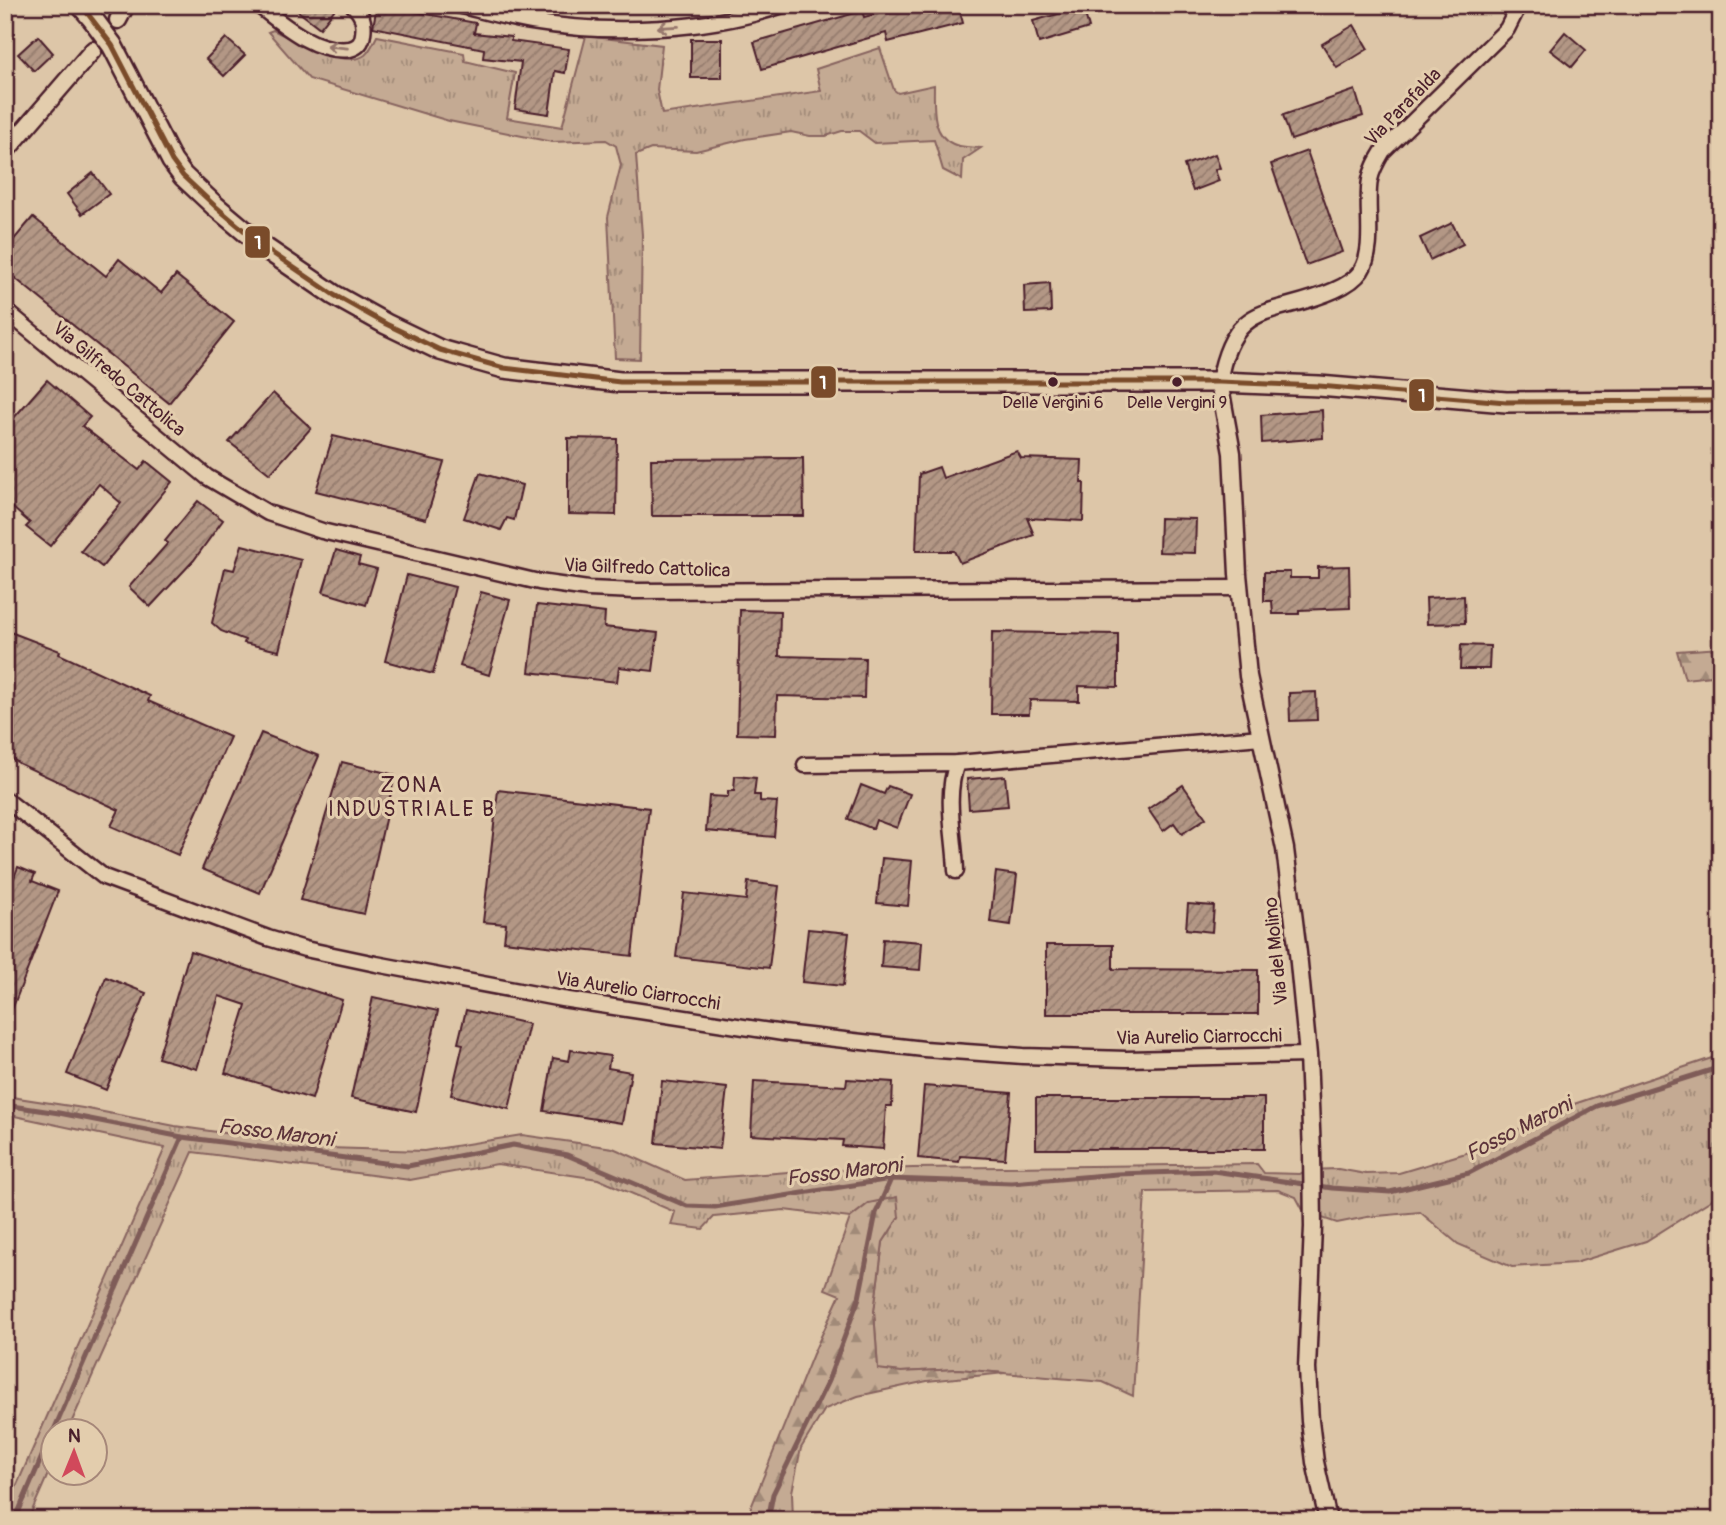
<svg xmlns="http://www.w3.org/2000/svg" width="1726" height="1525" viewBox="0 0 1726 1525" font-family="Pangolin,sans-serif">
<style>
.grass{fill:url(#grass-tufts);stroke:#87645f;stroke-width:2}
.forest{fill:url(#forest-firs);stroke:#87645f;stroke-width:2}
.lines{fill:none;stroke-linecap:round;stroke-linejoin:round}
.stream{stroke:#7f5c58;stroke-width:5}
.building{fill:url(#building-hatch);stroke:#4a1f2b;stroke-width:2}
.minor-casing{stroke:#4a1f2b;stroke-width:19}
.tertiary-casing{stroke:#4a1f2b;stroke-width:21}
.secondary-casing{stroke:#4a1f2b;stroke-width:24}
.minor{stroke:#e3cdad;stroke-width:14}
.tertiary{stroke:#e3cdad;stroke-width:16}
.secondary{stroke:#e3cdad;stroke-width:19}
.secondary-bridge-casing{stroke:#4a1f2b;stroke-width:24;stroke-linecap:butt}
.secondary-bridge{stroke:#e3cdad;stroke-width:19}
.bus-1-casing{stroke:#e3cdad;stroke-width:10}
.bus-1{stroke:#7a4b2a;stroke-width:5}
.oneway{stroke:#96766c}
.bus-dot{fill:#4a1f2b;stroke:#e3cdad;stroke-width:2.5}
.labels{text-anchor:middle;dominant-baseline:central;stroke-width:6;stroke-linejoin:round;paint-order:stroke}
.bus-label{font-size:17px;fill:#4a1f2b;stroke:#e3cdad}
.street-label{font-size:19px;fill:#4a1f2b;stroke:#e3cdad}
.neighbourhood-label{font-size:21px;letter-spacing:2px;fill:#4a1f2b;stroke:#e3cdad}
.water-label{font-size:21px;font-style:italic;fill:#5c333a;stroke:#e3cdad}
.line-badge{stroke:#e3cdad;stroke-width:2.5}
.badge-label{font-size:19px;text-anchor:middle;font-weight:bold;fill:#fff}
</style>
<defs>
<pattern id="grass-tufts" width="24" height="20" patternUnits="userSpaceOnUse" patternTransform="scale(1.75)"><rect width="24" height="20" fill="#c4aa93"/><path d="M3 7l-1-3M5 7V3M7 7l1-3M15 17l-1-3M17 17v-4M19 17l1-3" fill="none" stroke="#a18a78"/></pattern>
<pattern id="forest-firs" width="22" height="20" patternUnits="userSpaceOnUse" patternTransform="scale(1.75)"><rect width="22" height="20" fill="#c4aa93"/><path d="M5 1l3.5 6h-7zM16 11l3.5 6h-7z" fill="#a18a78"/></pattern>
<pattern id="building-hatch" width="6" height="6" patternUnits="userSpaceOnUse" patternTransform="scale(1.75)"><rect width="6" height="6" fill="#b39785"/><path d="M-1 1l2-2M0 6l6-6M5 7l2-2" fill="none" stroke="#947b6d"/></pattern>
</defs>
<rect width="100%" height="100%" fill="#ddc6a8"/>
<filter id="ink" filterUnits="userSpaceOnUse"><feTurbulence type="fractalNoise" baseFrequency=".0143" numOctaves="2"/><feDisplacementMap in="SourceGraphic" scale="14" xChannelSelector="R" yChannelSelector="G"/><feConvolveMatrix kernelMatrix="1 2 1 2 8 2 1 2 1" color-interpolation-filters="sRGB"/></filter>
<g filter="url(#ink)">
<g class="grass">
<path d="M273 30C292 39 345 70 365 55 370 51 374 42 377 36L464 53 465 61 515 73 507 118 562 127 586 36 662 45 657 90 662 114 821 91 816 69 880 48 894 90 898 93 934 85C934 105 931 135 953 144 961 148 973 147 981 148L963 160 962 180 943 170 934 140 875 143 859 131H842L826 136H810L791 132 745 139 696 151 651 149 636 155 642 235 640 359 615 358 608 217 621 165 616 146 606 140 552 142 449 121 309 79 268 32Z"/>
<polygon points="1721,1055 1721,1187 1711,1200 1646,1241 1575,1263 1512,1267 1458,1244 1420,1212 1367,1217 1337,1223 1304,1212 1296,1197 1278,1190 1145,1192 1133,1396 1103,1382 958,1369 901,1372 878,1370 874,1311 883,1242 899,1217 869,1203 850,1218 784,1210 714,1217 703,1229 671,1225 675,1212 598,1179 497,1164 410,1180 193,1152 68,1430 52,1430 52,1465 28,1520 5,1520 5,1512 165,1148 5,1114 5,1096 83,1108 175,1126 328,1148 424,1151 522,1135 613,1148 685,1180 788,1172 913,1168 1257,1164 1264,1173 1300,1174 1306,1170 1338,1169 1366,1174 1399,1173 1476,1150 1562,1108"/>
</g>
<g class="forest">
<polygon points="1721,648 1721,675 1685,679 1677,651"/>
<polygon points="897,1197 899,1217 883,1242 874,1311 878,1369 901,1372 958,1369 1005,1373 927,1381 858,1396 825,1409 801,1448 792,1492 793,1520 746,1520 813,1354 840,1295 825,1289 850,1218 869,1203"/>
</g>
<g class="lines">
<g class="stream">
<polyline points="5,1105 59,1113 182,1137 408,1166 513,1145 567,1155 687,1206 715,1207 891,1179 1012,1183 1117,1174 1213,1171 1332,1188 1390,1192 1469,1173 1597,1106 1721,1067"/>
<polyline points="54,1430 182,1137"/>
<polyline points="15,1520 52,1433"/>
<polyline points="768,1520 773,1494 828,1381 859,1298 876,1213 891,1179"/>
</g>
</g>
<g class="building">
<polygon points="290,5 338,5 320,28"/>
<polygon points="377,5 476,23 474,33 511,37 511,41 569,49 565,73 555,71 549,114 515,109 521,62 483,58 484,49 373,27"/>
<polygon points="909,5 958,5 963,23 888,42 886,33 762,69 754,42 862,11 864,17"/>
<polygon points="1083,7 1089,28 1039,43 1033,21"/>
<polygon points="1354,25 1368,49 1337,68 1322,44"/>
<polygon points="1565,32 1586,50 1572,67 1550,50"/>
<polygon points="38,36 53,53 34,71 18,54"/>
<polygon points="226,38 245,55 224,76 206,59"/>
<rect x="691" y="39" width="31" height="39"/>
<polygon points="1355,90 1363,116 1291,140 1283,115"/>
<polygon points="1307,151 1342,252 1306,265 1271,164"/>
<polygon points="1215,154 1220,168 1215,170 1219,181 1193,191 1184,165"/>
<polygon points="93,173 109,194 82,214 67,194"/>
<polygon points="33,217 106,276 119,259 161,293 176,275 234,322 169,403 5,270 5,250"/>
<polygon points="1452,223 1463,244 1430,260 1420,238"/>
<polygon points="1050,283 1051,312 1025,313 1024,285"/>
<polygon points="47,380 90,417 82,426 139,470 146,461 172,482 102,567 81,551 121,503 99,484 50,546 26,527 30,523 5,501 5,428"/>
<polygon points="273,393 311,428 270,474 229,442"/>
<polygon points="1322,410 1323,438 1262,443 1261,415"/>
<polygon points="333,436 444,462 426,519 316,491"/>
<polygon points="568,438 617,439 616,515 568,514"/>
<polygon points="1017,451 1021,458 1082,460 1081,483 1084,483 1083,521 1027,518 1034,535 960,563 954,551 916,551 919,474 939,467 943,478"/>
<polygon points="803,458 804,516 652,516 651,459"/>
<polygon points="480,473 522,485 514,520 507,518 501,530 464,518"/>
<polygon points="198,501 223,520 194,560 150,607 129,587 168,543 165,541"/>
<polygon points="1160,518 1196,519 1195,553 1159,552"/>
<polygon points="242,545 301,560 279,651 244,643 245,640 221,631 212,623 225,568 234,570"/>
<polygon points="336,550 360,557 358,564 377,569 366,605 323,592"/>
<polygon points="1349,566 1350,608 1299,610 1299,614 1273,614 1272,601 1264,601 1264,572 1290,572 1290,578 1318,578 1318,567"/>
<polygon points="407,575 455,587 433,674 385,661"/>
<polygon points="481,592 510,600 489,675 460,666"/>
<polygon points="1464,596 1465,623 1427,624 1426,598"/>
<polygon points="537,605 605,613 604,627 658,633 653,671 619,667 617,682 529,672"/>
<polygon points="740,610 780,611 779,656 865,658 864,698 777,696 776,735 737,734"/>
<polygon points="5,630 60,651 59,654 150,696 148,701 230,737 178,855 111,826 119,810 20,764 5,754"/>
<polygon points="992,632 1118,634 1118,687 1079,686 1079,701 1030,700 1029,714 991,714"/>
<polygon points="1461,645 1490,646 1489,669 1460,669"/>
<polygon points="1316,692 1317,720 1290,721 1289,693"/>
<polygon points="261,733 319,756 260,893 202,869"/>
<polygon points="342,762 395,775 364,914 300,900"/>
<polygon points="735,776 756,778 754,795 760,795 760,801 777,802 774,837 706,831 709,796 728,797 728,791 734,791"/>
<polygon points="1005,776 1008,806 969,809 967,779"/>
<polygon points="861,785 884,794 888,786 910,794 897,828 876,820 873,829 848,819"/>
<polygon points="1183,785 1206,818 1182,834 1174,823 1163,831 1148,809"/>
<polygon points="498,790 649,808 632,956 504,941 506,924 483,922"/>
<polygon points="882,858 912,861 908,906 877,903"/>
<polygon points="18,867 35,874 32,881 58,891 6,1025 5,877 13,880"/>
<polygon points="996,872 1017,875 1011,925 990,922"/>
<polygon points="748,882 779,886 769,968 676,957 684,893 746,900"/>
<polygon points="1188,904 1214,906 1212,932 1186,929"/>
<polygon points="808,929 849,933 843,986 802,982"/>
<polygon points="883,939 922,942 920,970 881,967"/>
<polygon points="1046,945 1113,945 1113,969 1258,970 1258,1014 1046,1014"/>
<polygon points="190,951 342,1000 312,1099 225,1073 246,1005 219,996 197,1069 158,1058"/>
<polygon points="106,977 146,993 106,1090 67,1074"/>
<polygon points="373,997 438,1011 416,1112 351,1098"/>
<polygon points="466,1010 529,1024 509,1109 451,1095 463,1044 458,1043"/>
<polygon points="571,1050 610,1056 608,1068 631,1072 622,1123 544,1111 553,1058 569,1061"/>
<polygon points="847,1079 893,1082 892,1106 886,1106 883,1149 842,1146 843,1140 751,1135 754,1081 846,1086"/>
<polygon points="662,1081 727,1088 720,1149 656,1143"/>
<polygon points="924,1086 1011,1093 1005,1159 960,1156 959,1162 918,1158"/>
<rect x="1036" y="1098" width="228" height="51"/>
</g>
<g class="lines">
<defs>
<g id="minor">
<path d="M258 5C282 24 316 54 350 49 358 47 362 43 363 34 365 22 362 14 353 5"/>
<path d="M458 5C483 11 507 18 532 22 609 35 709 31 783 5"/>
<polyline points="5,310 207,477 268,513 322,531 539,582 588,589 636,591 1239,588"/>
<path d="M1219 382C1234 297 1273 318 1335 290 1344 286 1355 280 1361 271 1376 248 1365 206 1370 180 1372 169 1377 161 1383 151L1507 29 1519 5"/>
<polyline points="805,765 957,763 1261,737"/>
<polyline points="5,799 104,877 268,938 305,949 376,964 562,999 783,1033 924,1049 1023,1056 1126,1059 1308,1055"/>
<path d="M956 871C955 836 944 797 957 763"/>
</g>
<g id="tertiary">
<polyline points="118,20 126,5"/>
<polyline points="5,152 93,50"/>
<polyline points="1219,382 1232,453 1238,574 1248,676 1285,849 1298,953 1308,1055 1312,1153 1313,1227 1307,1369 1310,1421 1315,1462 1328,1520"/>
</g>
<g id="secondary">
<polyline points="81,5 92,18"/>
<polyline points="112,45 172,161 183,176 215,206 265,248 334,295 386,324 440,350 504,368 620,382 1219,382 1319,386 1506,402 1721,401"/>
</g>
</defs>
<use href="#minor" class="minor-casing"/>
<use href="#tertiary" class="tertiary-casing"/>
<use href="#secondary" class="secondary-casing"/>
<use href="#minor" class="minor"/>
<use href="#tertiary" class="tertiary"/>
<use href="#secondary" class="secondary"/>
<defs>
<polyline id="secondary-bridge" points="92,18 112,45"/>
</defs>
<use href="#secondary-bridge" class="secondary-bridge-casing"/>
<use href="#secondary-bridge" class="secondary-bridge"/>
<defs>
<polyline id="bus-1" points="81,5 112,45 172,161 183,176 215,206 265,248 334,295 386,324 440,350 504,368 620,382 1219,382 1319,386 1506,402 1721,401"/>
</defs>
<use href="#bus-1" class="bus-1-casing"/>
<use href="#bus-1" class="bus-1"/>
</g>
<defs><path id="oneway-shaft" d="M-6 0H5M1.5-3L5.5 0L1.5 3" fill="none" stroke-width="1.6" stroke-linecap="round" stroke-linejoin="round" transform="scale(1.75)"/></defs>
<g class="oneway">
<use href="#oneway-shaft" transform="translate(668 27) rotate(177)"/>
<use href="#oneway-shaft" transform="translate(337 47) rotate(-174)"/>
</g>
</g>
<g class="bus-dot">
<circle cx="1053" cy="382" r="6"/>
<circle cx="1177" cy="382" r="6"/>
</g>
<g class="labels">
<g class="bus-label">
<text x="1053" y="402">Delle Vergini 6</text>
<text x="1177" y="402">Delle Vergini 9</text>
</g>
<g class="street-label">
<text transform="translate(1403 107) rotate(-46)">Via Parafalda</text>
<text transform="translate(119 379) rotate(40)">Via Gilfredo Cattolica</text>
<text transform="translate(647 568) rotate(2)">Via Gilfredo Cattolica</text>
<text transform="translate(1276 951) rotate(-96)">Via del Molino</text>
<text transform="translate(638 991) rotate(9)">Via Aurelio Ciarrocchi</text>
<text transform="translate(1199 1037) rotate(-1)">Via Aurelio Ciarrocchi</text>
</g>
<g class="neighbourhood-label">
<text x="412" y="785">ZONA<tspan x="412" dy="24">INDUSTRIALE B</tspan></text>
</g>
<g class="water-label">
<text transform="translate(1519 1129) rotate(-27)">Fosso Maroni</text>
<text transform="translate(276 1133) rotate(7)">Fosso Maroni</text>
<text transform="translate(844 1172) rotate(-7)">Fosso Maroni</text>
</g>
</g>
<g class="line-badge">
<rect x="244" y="225" width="27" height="34" rx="7" fill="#7a4b2a"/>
<rect x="810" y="365" width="27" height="34" rx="7" fill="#7a4b2a"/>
<rect x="1408" y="378" width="27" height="34" rx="7" fill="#7a4b2a"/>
</g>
<g class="badge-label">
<text x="258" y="249">1</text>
<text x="823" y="389">1</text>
<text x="1422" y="402">1</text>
</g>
<rect width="1726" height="1525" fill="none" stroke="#e3cdad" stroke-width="28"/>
<rect x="14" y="14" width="1698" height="1497" fill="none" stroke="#4a1f2b" stroke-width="2.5" filter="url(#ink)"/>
<g transform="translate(74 1452) rotate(1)"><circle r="33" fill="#e3cdad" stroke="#a68779" stroke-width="2"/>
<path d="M0-5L12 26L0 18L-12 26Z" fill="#d1495b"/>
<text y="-10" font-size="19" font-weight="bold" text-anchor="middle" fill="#4a1f2b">N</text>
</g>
</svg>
